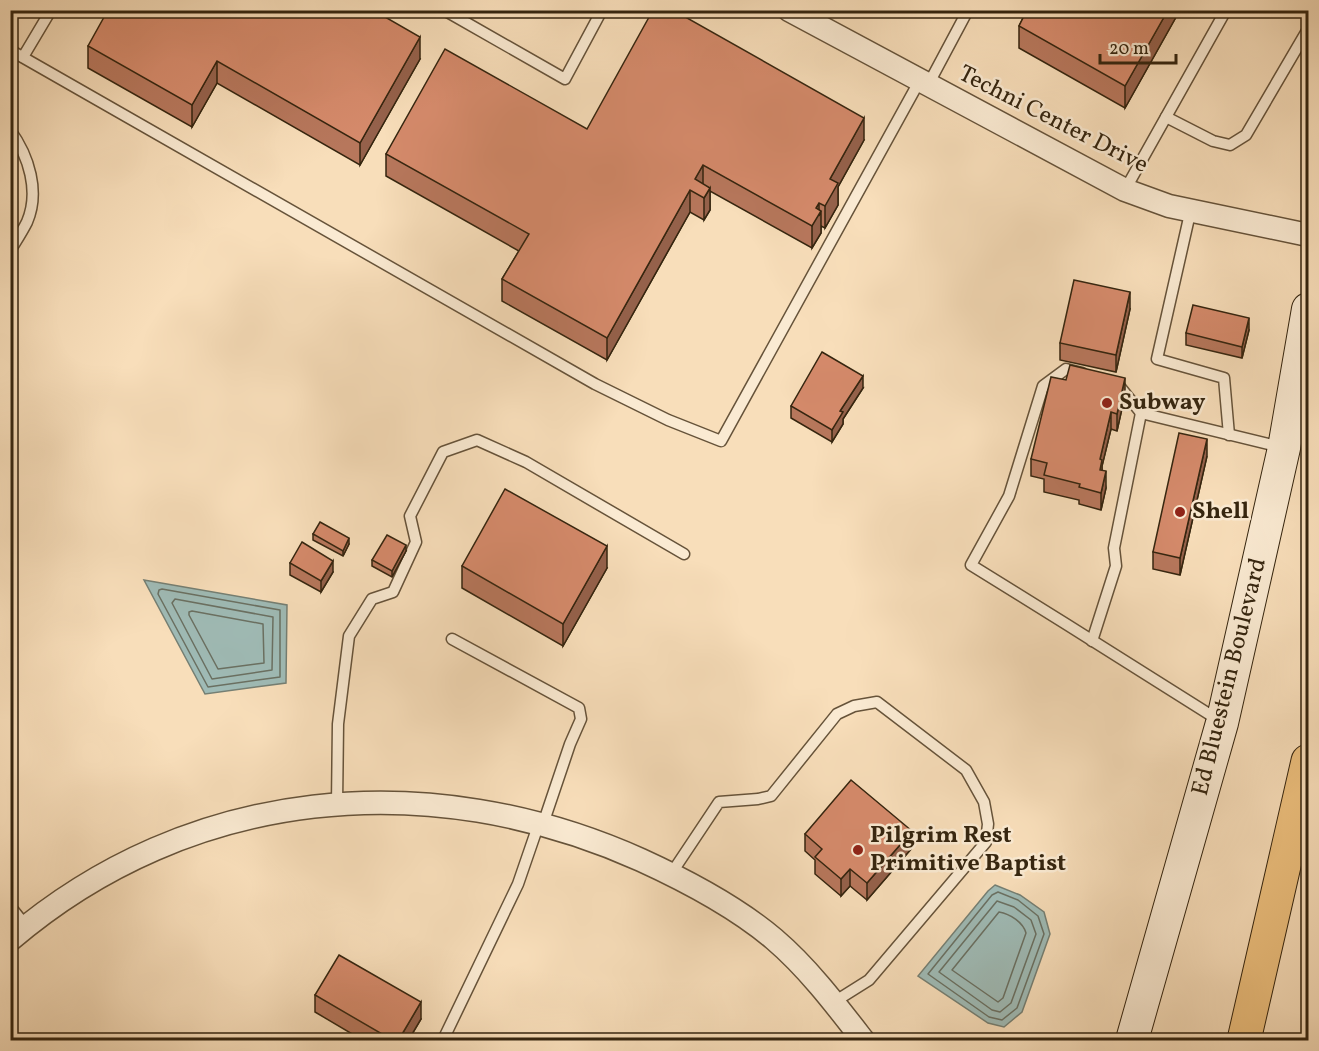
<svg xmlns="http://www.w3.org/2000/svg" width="1319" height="1051" viewBox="0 0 1319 1051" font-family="Vollkorn,serif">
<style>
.water{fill:#9fbbb6;stroke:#757f73;stroke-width:1.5}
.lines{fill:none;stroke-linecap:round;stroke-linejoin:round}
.shore{stroke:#6a7062;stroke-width:1.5}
.service-casing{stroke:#66533a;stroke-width:13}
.minor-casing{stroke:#66533a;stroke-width:25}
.secondary-casing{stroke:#35250f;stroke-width:34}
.motorway-casing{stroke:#35250f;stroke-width:35}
.service{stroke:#faead2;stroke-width:10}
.minor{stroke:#faead2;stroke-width:22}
.secondary{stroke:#faead2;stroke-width:32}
.motorway{stroke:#ecbf7d;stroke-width:33}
.wall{fill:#b7775c;stroke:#35250f;stroke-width:1.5}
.shaded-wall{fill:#95614b;stroke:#35250f;stroke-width:1.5}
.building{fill:#d58a6b;stroke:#35250f;stroke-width:1.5}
.poi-dot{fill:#8f2418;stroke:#faead2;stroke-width:2}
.labels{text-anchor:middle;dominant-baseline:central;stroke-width:5;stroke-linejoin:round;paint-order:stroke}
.street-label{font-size:24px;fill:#35250f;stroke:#faead2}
.poi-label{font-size:24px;font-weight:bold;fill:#35250f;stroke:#faead2;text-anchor:start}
</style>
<rect width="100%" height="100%" fill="#f8deba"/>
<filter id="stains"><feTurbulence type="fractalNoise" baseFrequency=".00333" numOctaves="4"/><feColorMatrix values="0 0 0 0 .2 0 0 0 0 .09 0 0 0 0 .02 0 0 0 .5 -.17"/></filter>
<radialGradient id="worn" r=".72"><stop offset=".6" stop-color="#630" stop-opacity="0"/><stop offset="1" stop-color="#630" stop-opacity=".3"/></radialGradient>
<g class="water">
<polygon points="144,580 287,605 286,683 205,694"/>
<polygon points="995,885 1020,895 1044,912 1050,934 1022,1012 1004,1027 988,1023 918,976 988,891"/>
</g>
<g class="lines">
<g class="shore">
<polygon points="162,589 280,610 280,677 208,687 158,594 159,590"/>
<polygon points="175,599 273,617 272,670 212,679 172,603"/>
<polygon points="192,611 263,624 264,663 218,669 189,615 189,612"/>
<polygon points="998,892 1018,900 1038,916 1044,934 1017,1008 1002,1020 989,1017 928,974 992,895"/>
<polygon points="997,901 1014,907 1031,920 1036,934 1011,1003 1000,1012 992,1010 939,972"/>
<path d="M999 912C1010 914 1023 922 1026 933L1003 998 998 1002 952 970Z"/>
</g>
<defs>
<g id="service">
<polyline points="444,10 565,79 602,10"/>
<polyline points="10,50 595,384 668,420 721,441 920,80"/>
<polyline points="23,57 51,10"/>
<polyline points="928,85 968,10"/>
<polyline points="1166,117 1213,141 1230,145 1246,135 1308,29"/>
<path d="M10 130C29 156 40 192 27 222 22 232 16 241 10 251"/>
<polyline points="1125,190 1226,10"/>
<polyline points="1191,209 1157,359 1224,378 1229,435"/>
<polyline points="1082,373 1066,369 1043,386 1009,496 971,565 1066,624 1220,721"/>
<polyline points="1117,383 1141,413 1281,447"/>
<polyline points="452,639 579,708 581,719 570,744 543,824"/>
<polyline points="1092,641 1116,566 1114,548 1141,413"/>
<polyline points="337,804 338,724 349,636 372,599 393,592 416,542 410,516 443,452 477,440 526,462 684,554"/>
<polyline points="671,874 719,802 758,799 771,796 837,714 854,706 877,702 966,770 984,802 988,824 986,842 869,980 834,1002"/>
<polyline points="10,906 26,926"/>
<polyline points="443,1040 518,884 539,823"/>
</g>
<g id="minor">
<polyline points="789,10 1125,190 1169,206 1308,235"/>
<path d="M10 940C190 786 429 765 641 860 687 881 735 906 774 939 808 968 836 1005 863 1040"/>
</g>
<polyline id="secondary" points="1132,1040 1222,723 1284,448 1308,309"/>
<polyline id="motorway" points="1244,1040 1308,761"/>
</defs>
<use href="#service" class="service-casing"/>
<use href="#minor" class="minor-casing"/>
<use href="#secondary" class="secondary-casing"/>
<use href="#motorway" class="motorway-casing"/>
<use href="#service" class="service"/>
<use href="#minor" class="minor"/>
<use href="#secondary" class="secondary"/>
<use href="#motorway" class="motorway"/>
</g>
<g class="wall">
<polygon points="1027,10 1180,10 1125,108 1019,48 1019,26"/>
<polygon points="88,46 420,59 360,165 217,83 192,127 88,68"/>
<polygon points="587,129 864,140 838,187 838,205 825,228 821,226 821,233 812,248 710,191 710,210 704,220 690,212 607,360 502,301 502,279 519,251 386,176 386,154"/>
<polygon points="1130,309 1116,372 1060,360 1060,343"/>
<polygon points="1249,330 1242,358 1186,345 1186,333"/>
<polygon points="863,388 843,419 843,424 832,442 791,418 791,406"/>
<polygon points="1125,395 1117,431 1111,429 1102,466 1102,470 1106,488 1101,510 1079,504 1079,500 1044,492 1044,479 1031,476 1031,459"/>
<polygon points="1207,456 1180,575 1153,569 1153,552"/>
<polygon points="313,534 349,544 343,556 313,540"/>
<polygon points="406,551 392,577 372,566 372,560"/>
<polygon points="290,563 333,572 321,592 290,575"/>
<polygon points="462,566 607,568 563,646 462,588"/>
<polygon points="805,834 912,848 867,900 850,886 841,896 815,874 815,860 805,851"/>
<polygon points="315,995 421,1019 408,1041 364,1041 315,1012"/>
</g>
<g class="shaded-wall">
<polygon points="1168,10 1180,10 1125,108 1125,86"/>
<polygon points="420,37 420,59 360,165 360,143"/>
<polygon points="217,61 217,83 192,127 192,105"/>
<polygon points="864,118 864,140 838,187 838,205 825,228 825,206 830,179"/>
<polygon points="703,165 703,187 695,179"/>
<polygon points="710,188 710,210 704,220 704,198"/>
<polygon points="690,190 690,212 607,360 607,338"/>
<polygon points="819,203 819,216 821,211 821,233 812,248 812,226 816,208"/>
<polygon points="1130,292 1130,309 1116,372 1116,355"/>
<polygon points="1249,318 1249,330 1242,358 1242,347"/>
<polygon points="863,376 863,388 843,419 843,424 832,442 832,430 840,411"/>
<polygon points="1125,378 1125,395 1117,431 1117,414"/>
<polygon points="1111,412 1111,429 1102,466 1102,477 1100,487 1100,459"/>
<polygon points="1207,439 1207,456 1180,575 1180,558"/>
<polygon points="1106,471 1106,488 1101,510 1101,493"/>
<polygon points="349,538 349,544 343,556 343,551"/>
<polygon points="406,545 406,551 392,577 392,571"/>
<polygon points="607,546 607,568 563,646 563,624"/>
<polygon points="333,561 333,572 321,592 321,581"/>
<polygon points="912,831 912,848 867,900 867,883"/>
<polygon points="850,869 850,886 841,896 841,879"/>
<polygon points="421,1002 421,1019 408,1041 398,1041"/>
</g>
<g class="building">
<polygon points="108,10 373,10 420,37 360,143 217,61 192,105 88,46"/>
<polygon points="653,10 673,10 864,118 830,179 838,183 825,206 819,203 816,208 821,211 812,226 703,165 695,179 710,188 704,198 690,190 607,338 502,279 529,234 386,154 445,49 587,129"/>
<polygon points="1027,10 1168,10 1125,86 1019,26"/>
<polygon points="1074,280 1130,292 1116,355 1060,343"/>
<polygon points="1193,305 1249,318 1242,347 1186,333"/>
<polygon points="822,352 863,376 840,411 843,412 832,430 791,406"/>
<polygon points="1070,365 1125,378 1117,414 1111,412 1100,459 1102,460 1100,470 1106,471 1101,493 1079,487 1080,484 1044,475 1047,463 1031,459 1051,377 1066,380"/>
<polygon points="1179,433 1207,439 1180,558 1153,552"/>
<polygon points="505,489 607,546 563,624 462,566"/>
<polygon points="320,522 349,538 343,551 313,534"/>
<polygon points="387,535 406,545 392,571 372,560"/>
<polygon points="302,542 333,561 321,581 290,563"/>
<polygon points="851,780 912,831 867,883 850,869 841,879 815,857 822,849 805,834"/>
<polygon points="339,955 421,1002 398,1041 394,1041 315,995"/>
</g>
<g class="poi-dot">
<circle cx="1107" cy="403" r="6"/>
<circle cx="1180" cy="512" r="6"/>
<circle cx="858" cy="850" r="6"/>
</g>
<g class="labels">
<g class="street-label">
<text transform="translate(1053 120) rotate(27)">Techni Center Drive</text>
<text transform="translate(1230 677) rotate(-76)">Ed Bluestein Boulevard</text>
</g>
<g class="poi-label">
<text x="1119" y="403">Subway</text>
<text x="1192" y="512">Shell</text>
<text x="870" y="836">Pilgrim Rest<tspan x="870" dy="28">Primitive Baptist</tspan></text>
</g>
</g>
<rect width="1319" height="1051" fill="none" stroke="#f8deba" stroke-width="36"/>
<rect x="12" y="12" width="1295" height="1027" fill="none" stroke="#35250f" stroke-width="3"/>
<rect x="18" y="18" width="1283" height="1015" fill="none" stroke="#35250f" stroke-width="1.5"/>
<path d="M1100 54v9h76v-9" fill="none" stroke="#35250f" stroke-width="3"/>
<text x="1109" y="54" font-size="18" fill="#35250f" stroke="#faead2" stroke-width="4.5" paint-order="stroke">20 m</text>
<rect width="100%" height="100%" filter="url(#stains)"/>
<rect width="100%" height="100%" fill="url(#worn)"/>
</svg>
